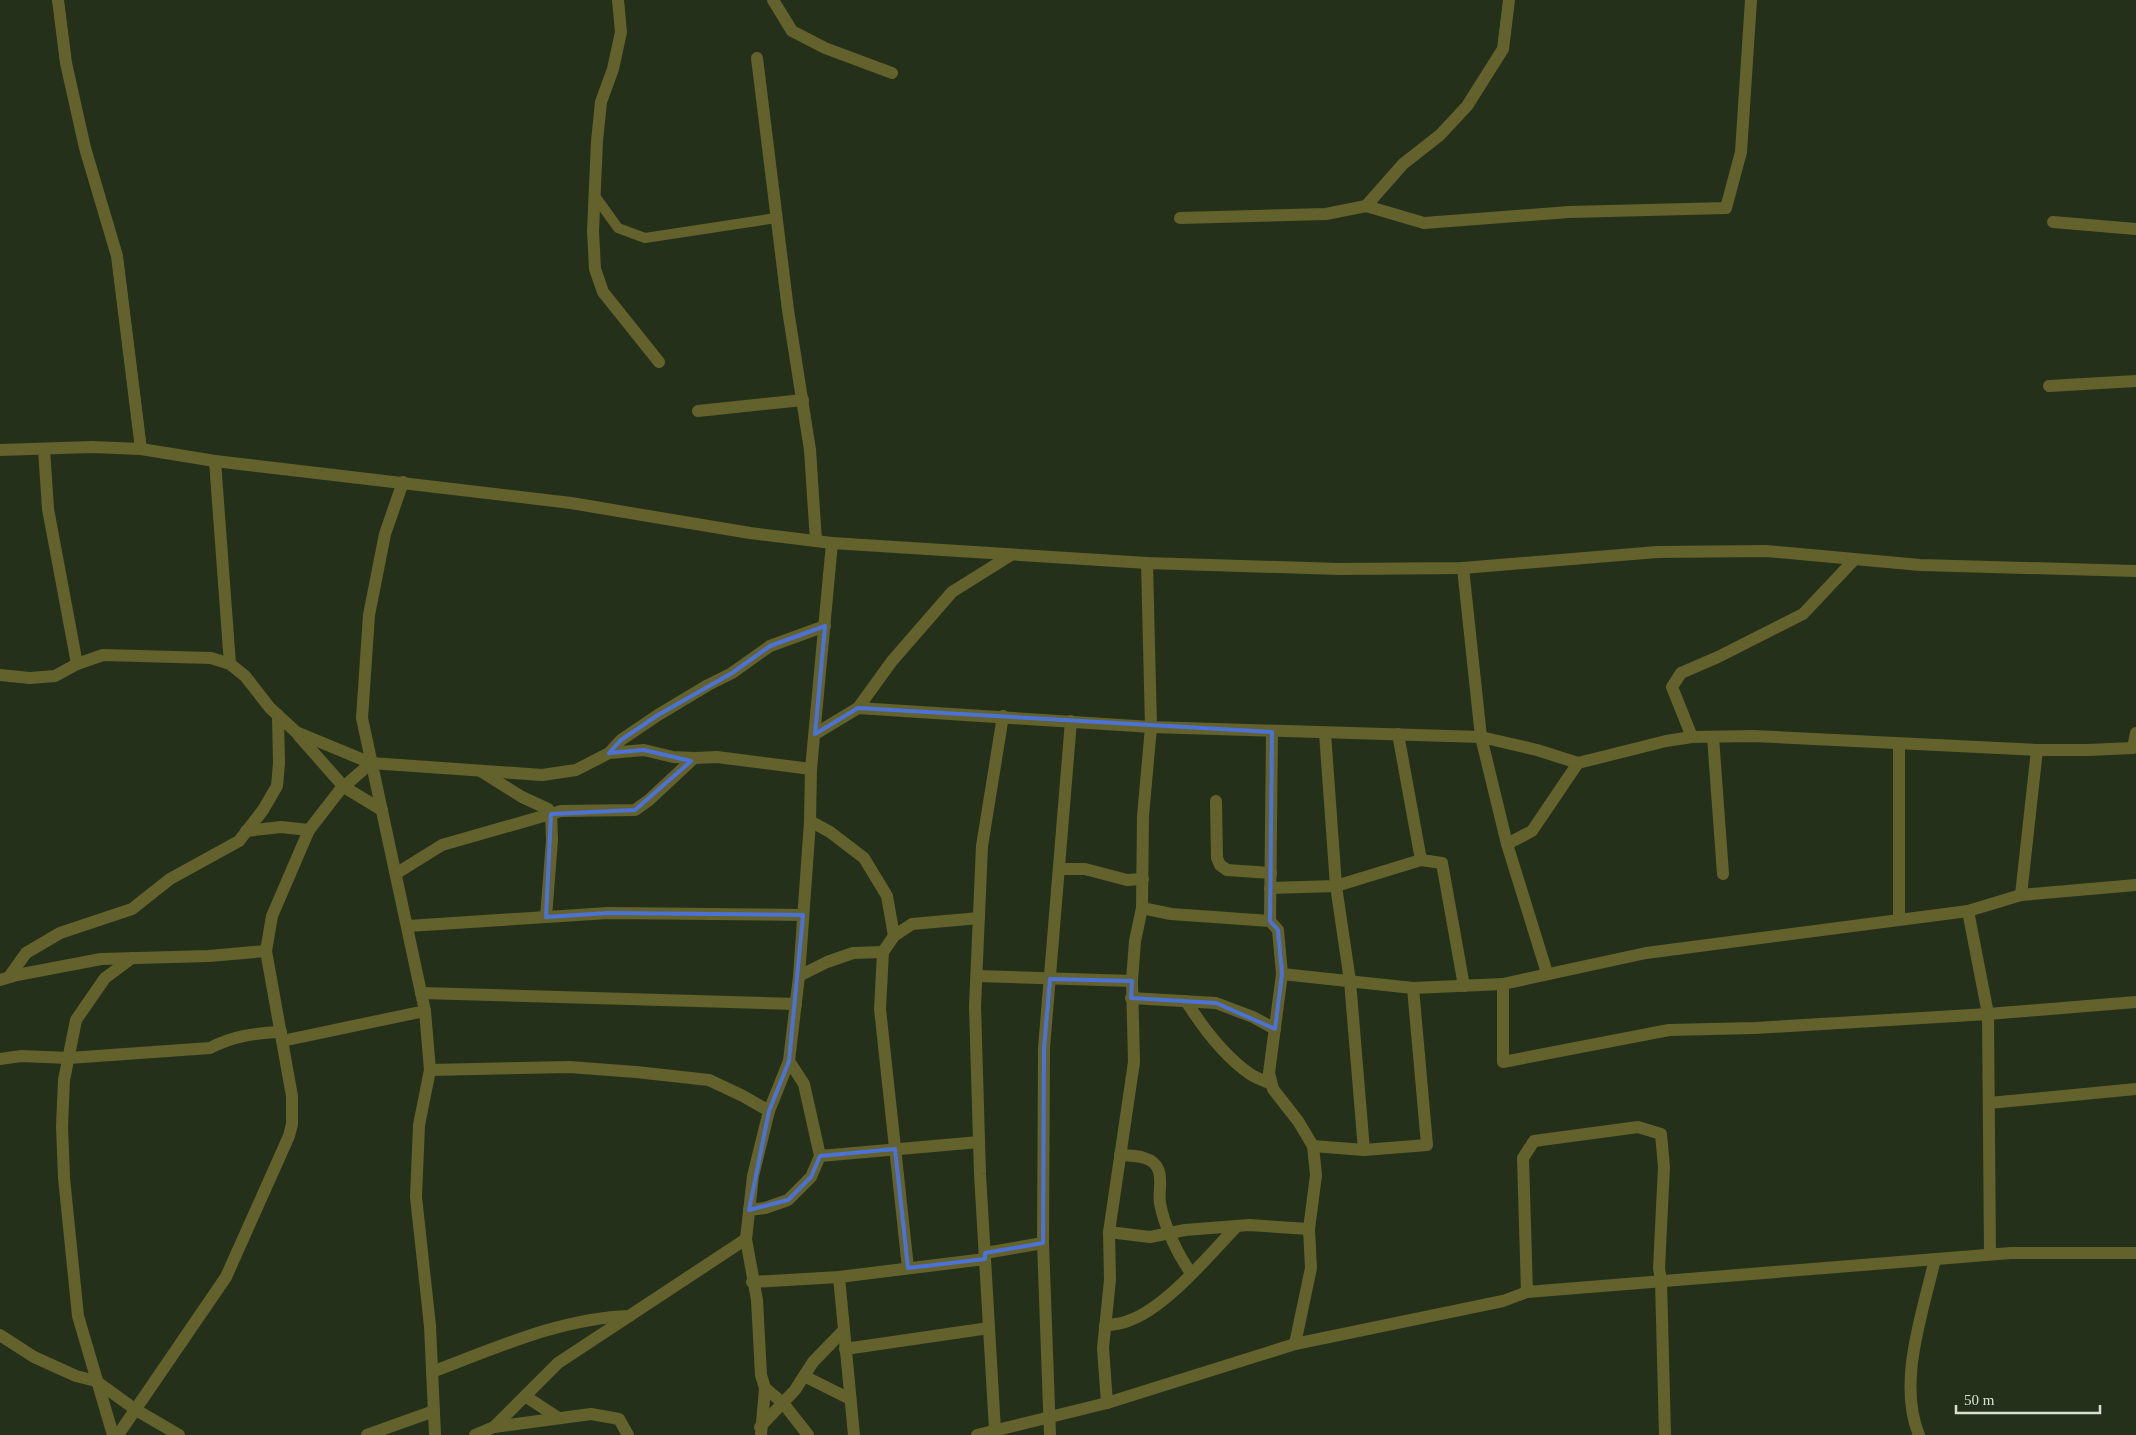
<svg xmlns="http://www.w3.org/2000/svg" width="2136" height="1435" viewBox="0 0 2136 1435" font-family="Georgia,serif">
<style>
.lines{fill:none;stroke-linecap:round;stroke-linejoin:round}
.service{stroke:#63622c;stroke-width:10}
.minor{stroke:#63622c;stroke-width:12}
.marked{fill:none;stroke:#4c72d6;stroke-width:4;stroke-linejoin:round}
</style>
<rect width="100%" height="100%" fill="#25301a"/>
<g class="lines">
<polyline class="service" points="595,196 618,228 645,238 776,218"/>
<g class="minor">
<polyline points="58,0 66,63 85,148 117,256 141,449"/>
<polyline points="618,0 621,32 613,69 601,102 597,141 593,231 595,269 603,292 659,362"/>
<polyline points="773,0 792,31 825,48 892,73"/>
<polyline points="757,58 788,310 810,450 816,541"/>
<polyline points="1366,206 1424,223 1569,212 1726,208 1741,152 1751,0"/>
<polyline points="1180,218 1326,214 1366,206 1403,164 1440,135 1467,106 1503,49 1509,0"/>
<polyline points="2053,222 2136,229"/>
<polyline points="2049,386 2136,381"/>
<polyline points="698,411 803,400"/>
<polyline points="44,449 48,509 77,664"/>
<polyline points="0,450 92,447 141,449 215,461 571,503 750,533 832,543 1147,563 1339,569 1463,568 1657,552 1766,551 1920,565 2136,571"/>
<polyline points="215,461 230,664"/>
<polyline points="403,482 385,534 369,615 362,718 425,1011 430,1070 419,1125 416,1197 430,1326 435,1435"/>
<polyline points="1463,568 1481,737 1507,844 1547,973"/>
<polyline points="0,675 30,678 55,676 77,664 103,655 211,658 230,664 245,676 270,708 296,732 371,763"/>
<polyline points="858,708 892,661 952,592 1011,555"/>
<polyline points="815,734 858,708 1151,727 1481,737 1537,750 1578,763 1666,741 1692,737 1753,736 2037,750 2088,750 2133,748 2136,733"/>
<polyline points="299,736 344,787 382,810"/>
<polyline points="1692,737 1672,687 1681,673 1718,657 1803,614 1854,560"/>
<polyline points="1713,737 1723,874"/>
<polyline points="609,753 621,740 658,715 708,685 732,673 770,646 825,626"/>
<polyline points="482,772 522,797 548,809 551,814 552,840 546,917"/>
<polyline points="1216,801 1217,858 1220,865 1227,870 1271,873"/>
<polyline points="810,821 830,832 864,858 887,896 894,936"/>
<polyline points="246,831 281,827 309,830"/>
<polyline points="1507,844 1532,831 1578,763"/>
<polyline points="1421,860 1442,863 1464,986"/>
<polyline points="1059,869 1085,869 1127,880 1143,879"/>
<polyline points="397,873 442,845 561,811 635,810 649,800 694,758"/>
<polyline points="1270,888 1336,886 1325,733"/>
<polyline points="2021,895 2037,750"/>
<polyline points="1142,908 1171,914 1270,921 1278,930 1282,974 1269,1073 1273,1089 1298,1121 1313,1146 1316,1175 1309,1229 1311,1268 1295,1344"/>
<polyline points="1968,911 1988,1014 1990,1254"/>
<polyline points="1899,919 1899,744"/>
<polyline points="1270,921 1272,732"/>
<polyline points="408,926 608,913 803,915"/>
<polyline points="1282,974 1413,988 1503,984 1646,953 1968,911 2021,895 2136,885"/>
<polyline points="799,976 827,962 853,953 883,952"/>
<polyline points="977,976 1132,981"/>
<polyline points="9,977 26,953 60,933 132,909 170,879 239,841 263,810 277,786 279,763 278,715"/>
<polyline points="0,980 17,975 101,959 209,956 266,951 272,916 309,830 340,790 371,763 542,775 576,770 609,753 644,750 673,757 694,758 717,757 811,769"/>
<polyline points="1503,984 1503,1062 1669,1030 1755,1028 1988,1014 2136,1002"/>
<polyline points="421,993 796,1004"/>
<polyline points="1131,998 1216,1003 1253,1017 1275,1029"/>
<path d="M1186 1001C1203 1028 1224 1056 1250 1074 1256 1078 1265 1081 1271 1084"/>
<polyline points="282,1041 425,1011"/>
<path d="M0 1059 21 1056 69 1058 210 1048C233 1036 255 1033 281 1032"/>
<polyline points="430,1070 569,1067 636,1072 709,1080 743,1096 769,1111"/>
<polyline points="1989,1103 2136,1089"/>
<polyline points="1313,1146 1364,1150 1350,981 1336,886 1421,860 1398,734"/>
<polyline points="1364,1150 1427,1145 1413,988"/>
<path d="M1120 1155C1132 1156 1152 1155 1158 1169 1163 1179 1158 1193 1160 1203 1164 1226 1178 1255 1191 1273"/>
<polyline points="820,1156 979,1142"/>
<polyline points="749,1210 765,1208 788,1200 811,1177 820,1156 804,1084 789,1061"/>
<polyline points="1109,1232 1150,1237 1185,1230 1249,1225 1309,1229"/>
<polyline points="985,1253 1043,1243"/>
<polyline points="908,1268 880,1009 883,952 894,936 912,924 979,918"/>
<polyline points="839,1277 854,1435"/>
<polyline points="752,1282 839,1277 985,1259"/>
<polyline points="1527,1292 1523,1158 1534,1141 1638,1127 1661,1134 1664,1167 1659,1268 1661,1281 1665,1435"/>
<path d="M1105 1326C1113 1324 1121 1324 1128 1321 1166 1308 1209 1255 1237 1226"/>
<polyline points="0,1335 34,1357 76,1376 96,1381 136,1410 179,1435"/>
<polyline points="845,1349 989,1328"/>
<path d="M432 1372C496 1348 561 1318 630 1316"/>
<polyline points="804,1376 850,1399"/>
<polyline points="765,1388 783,1403 808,1435"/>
<polyline points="525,1396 557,1417"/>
<polyline points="1107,1403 1103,1348 1110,1280 1109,1232 1134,1062 1132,981 1135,941 1142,908 1143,816 1151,727 1147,563"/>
<polyline points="494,1427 591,1414 619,1419 628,1435"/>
<polyline points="760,1427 795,1390 813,1362 844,1330"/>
<polyline points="995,1430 980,1174 975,1006 982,846 1003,716"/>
<polyline points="113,1435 78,1316 64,1178 62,1126 64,1080 76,1020 105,978 132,958"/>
<polyline points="118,1435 226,1277 289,1136 292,1124 292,1096 266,951"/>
<polyline points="367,1435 434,1411"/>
<polyline points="475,1435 494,1427 558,1363 746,1239"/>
<polyline points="761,1435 765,1388 761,1375 757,1300 746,1239 753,1176 769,1111 789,1061 799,976 810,822 811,769 832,543"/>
<polyline points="977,1435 1107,1403 1295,1344 1503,1301 1527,1292 2011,1253 2136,1253"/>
<polyline points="1050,1435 1043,1243 1044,1048 1071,721"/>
<path d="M1919 1435C1897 1382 1923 1312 1935 1259"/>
</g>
</g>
<path class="marked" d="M825 626 815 734 858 708 1272 732 1270 921 1278 930 1282 974 1275 1029 1216 1003 1131 998 1132 981 1050 979 1044 1048 1043 1243 985 1253V1259L908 1268 895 1149 820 1156 811 1177 788 1200 749 1210 769 1111 789 1061 803 915 608 913 546 917 551 814 635 810 691 761 644 750 609 753 621 740 658 715 732 673 770 646Z"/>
<path d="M1956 1405v8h144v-8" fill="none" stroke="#d9e0d2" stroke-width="2.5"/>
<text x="1964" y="1405" font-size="15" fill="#d9e0d2" stroke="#25301a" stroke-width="4" paint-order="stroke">50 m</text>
</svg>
